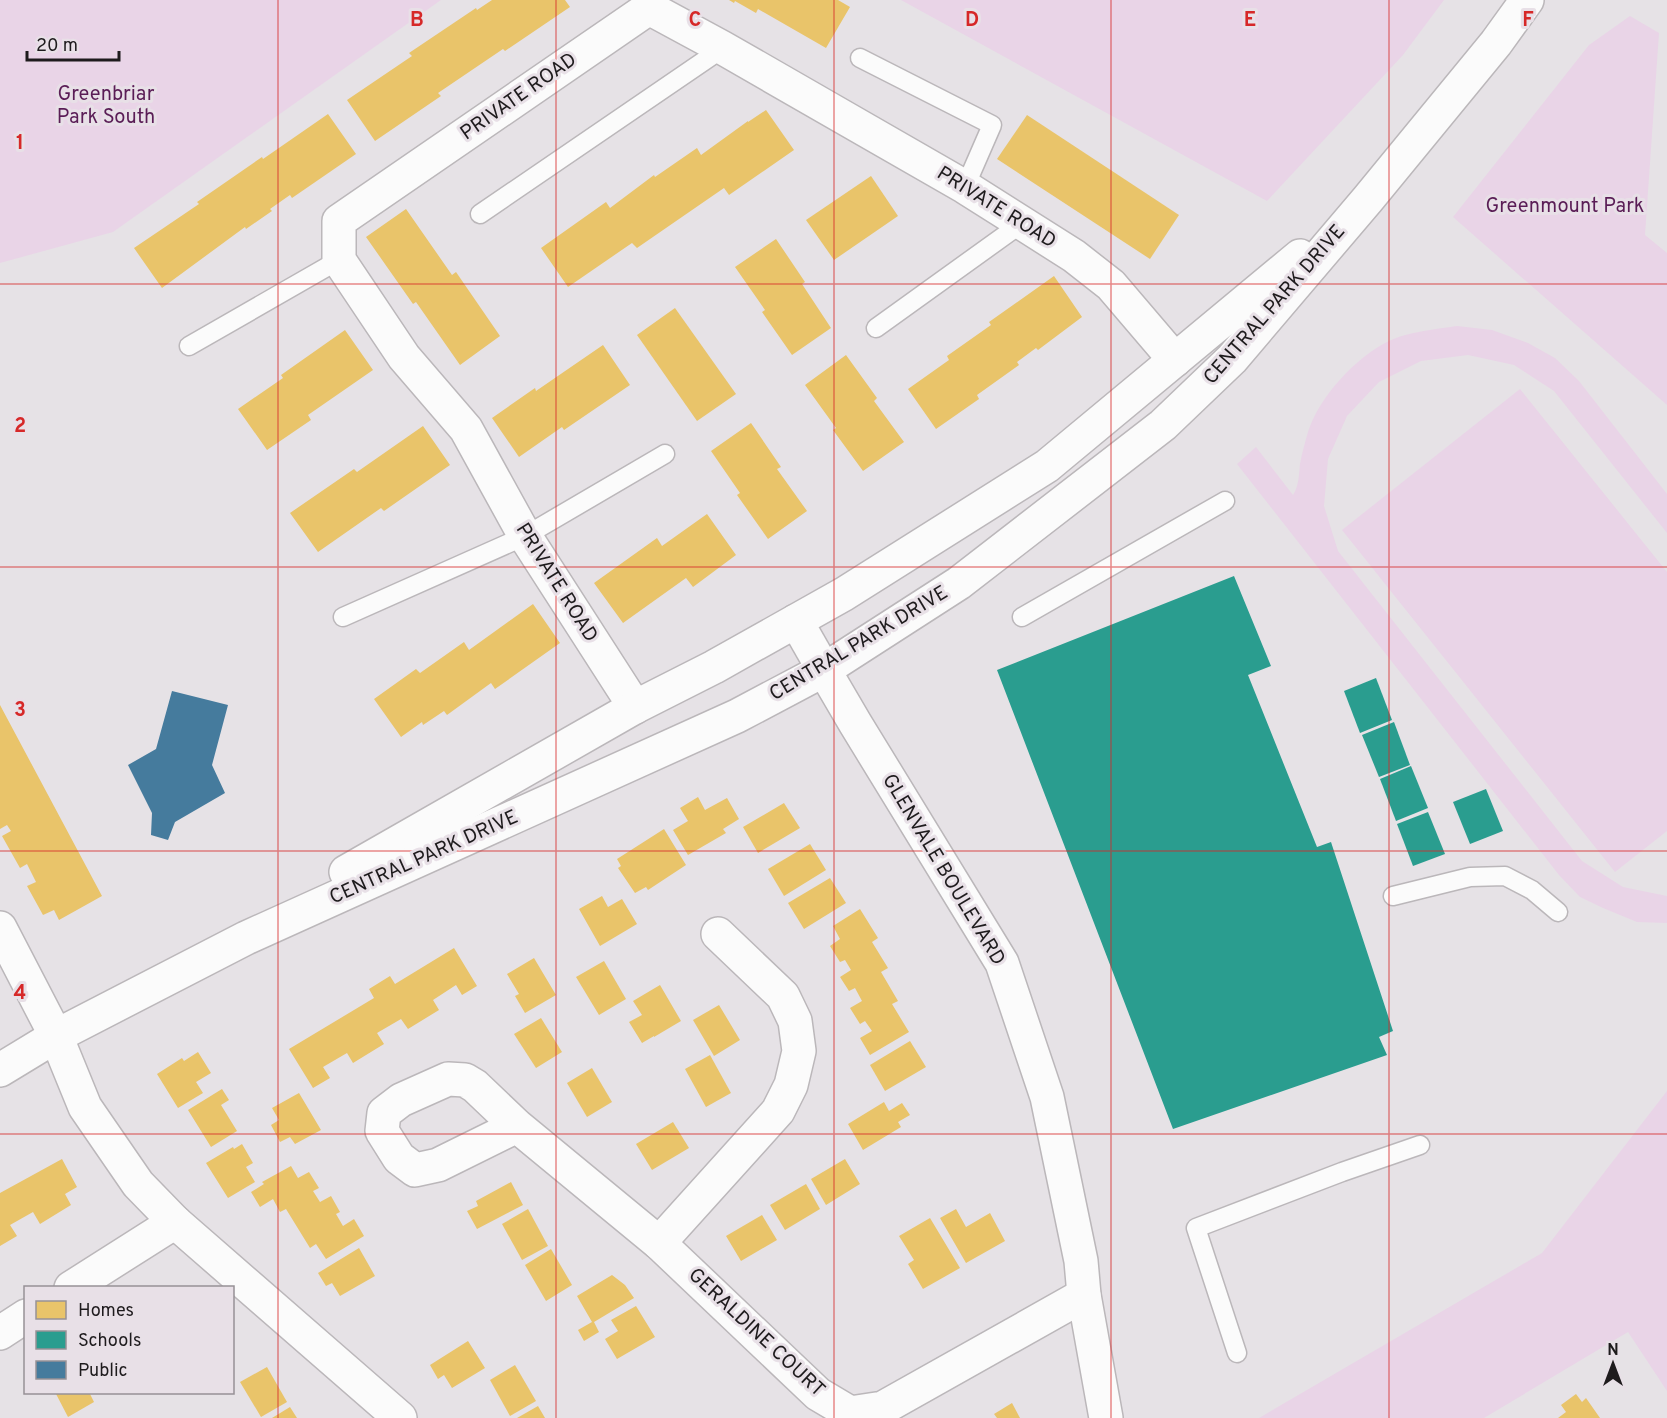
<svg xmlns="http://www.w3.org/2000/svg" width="1667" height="1418" viewBox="0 0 1667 1418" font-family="Overpass,sans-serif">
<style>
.green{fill:#e9d4e7}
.homes{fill:#e9c46a}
.schools{fill:#2a9d8f}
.public{fill:#457b9d}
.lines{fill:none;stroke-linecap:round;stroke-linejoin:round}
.service-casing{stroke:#bbb7ba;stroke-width:21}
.minor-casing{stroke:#bbb7ba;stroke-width:36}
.tertiary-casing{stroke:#bbb7ba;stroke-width:36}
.service{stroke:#fbfbfb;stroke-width:18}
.minor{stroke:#fbfbfb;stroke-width:33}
.tertiary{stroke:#fbfbfb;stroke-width:33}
.grid{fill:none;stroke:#d62828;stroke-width:1.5;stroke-opacity:0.55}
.labels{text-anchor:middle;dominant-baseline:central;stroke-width:6;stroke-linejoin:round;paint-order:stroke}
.park-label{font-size:20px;fill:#5a1d56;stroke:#e8e0e7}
.street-label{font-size:20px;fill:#1e1b1d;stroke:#e8e0e7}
.grid-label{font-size:20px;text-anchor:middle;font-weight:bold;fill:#d62828;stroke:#e8e0e7;stroke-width:6;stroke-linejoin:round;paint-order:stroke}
</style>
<rect width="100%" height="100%" fill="#e6e2e6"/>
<g class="green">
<polygon points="0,0 441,0 113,232 0,263"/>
<polygon points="901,0 1444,0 1403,55 1267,201"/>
<polygon points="1630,16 1659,33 1645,235 1667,253 1667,405 1453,217 1589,45"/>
<path d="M1457 326 1492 330 1528 343 1555 358 1579 381 1667 494V533L1554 391 1514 365 1468 355 1421 361 1379 382 1347 416 1328 459 1324 506 1338 551 1582 861 1623 887 1667 896V923L1637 922 1603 908 1580 897 1559 875 1237 464 1256 447 1293 495C1299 486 1299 474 1300 464 1302 453 1305 442 1308 432 1319 397 1356 357 1389 341 1407 332 1437 329 1457 326Z"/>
<polygon points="1520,389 1667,572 1667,831 1615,872 1342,530"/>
<polygon points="1667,1091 1667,1391 1628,1332 1484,1418 1259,1418 1542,1253"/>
</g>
<g class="homes">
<polygon points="492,0 565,0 570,7 505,51 503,49 438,93 441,96 375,141 347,100 412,56 409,53 476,8 477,10"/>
<polygon points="729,0 838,0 850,7 826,48 758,9 756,13 735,1 734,3"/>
<polygon points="766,110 794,150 729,195 724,188 637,248 632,243 568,287 541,248 606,202 610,208 654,175 655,177 697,148 701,155 748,121 748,122"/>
<polygon points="328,114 356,154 292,198 290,195 270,209 272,211 246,229 245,227 162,288 134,248 199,204 197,202 262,157 263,159"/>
<polygon points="1027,115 1179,215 1150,259 997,159"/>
<polygon points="871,176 898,216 834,260 806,220"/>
<polygon points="406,209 452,275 456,272 500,336 460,365 416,302 413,304 366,237"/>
<polygon points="776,239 805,282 802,284 831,328 792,355 762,312 765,310 735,267"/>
<polygon points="1054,276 1082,317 1038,350 1036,348 1017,362 1019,365 977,395 979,399 936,429 908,389 949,360 947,356 991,325 989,322"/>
<polygon points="675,308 736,394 697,421 637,335"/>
<polygon points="345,330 373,370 308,415 311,420 267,450 238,409 283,378 281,375"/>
<polygon points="603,345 630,385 564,430 562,427 519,457 492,418 535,388 536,391"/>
<polygon points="846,355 877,398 874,401 904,442 863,471 833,430 836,428 805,385"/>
<polygon points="751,423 781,467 777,469 807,511 768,539 737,495 740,493 711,451"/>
<polygon points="423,426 450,465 384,511 381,508 318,552 290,513 354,469 357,472"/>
<polygon points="707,514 736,555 693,587 686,578 623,623 594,583 657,538 662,546"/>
<polygon points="533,604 560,643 495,689 491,683 447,715 444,711 423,725 422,722 401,737 374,699 416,669 420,673 464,642 469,650"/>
<polygon points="0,705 102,896 59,920 54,910 43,915 27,886 36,882 27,864 20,868 2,836 11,831 7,825 0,829"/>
<polygon points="698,797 705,810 727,798 739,819 723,829 726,833 688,855 673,830 688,821 680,808"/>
<polygon points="784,803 800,828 758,853 743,827"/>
<polygon points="664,829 686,865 648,890 646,887 635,893 618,868 621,866 617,859"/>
<polygon points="810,844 826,870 784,896 768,869"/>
<polygon points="830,878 846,903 804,929 788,903"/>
<polygon points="602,896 608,907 622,899 637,924 600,946 579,909"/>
<polygon points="860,909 878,938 872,942 888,968 881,972 898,1001 892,1004 909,1032 870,1055 860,1038 872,1031 865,1021 860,1024 850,1008 862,1001 855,988 849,991 840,977 851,970 845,960 840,962 830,946 840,939 833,926"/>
<polygon points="454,948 477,986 462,995 456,985 433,1000 439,1010 408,1029 401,1019 377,1033 384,1044 353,1063 347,1053 323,1067 330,1078 313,1088 289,1049 374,998 369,989 390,976 395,984"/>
<polygon points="534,958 556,995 525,1013 515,996 519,994 507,974"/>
<polygon points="604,961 626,999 599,1015 576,977"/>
<polygon points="660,985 681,1021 654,1037 654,1036 642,1043 629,1022 642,1015 633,1001"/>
<polygon points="719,1005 740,1040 714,1056 693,1020"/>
<polygon points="541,1018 562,1052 536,1068 514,1034"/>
<polygon points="910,1041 926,1067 885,1091 870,1065"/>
<polygon points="198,1052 211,1073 196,1082 203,1093 178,1108 157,1074 182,1058 184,1061"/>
<polygon points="710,1055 731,1093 706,1107 685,1069"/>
<polygon points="592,1068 612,1102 587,1117 567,1083"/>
<polygon points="222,1089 229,1100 221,1105 237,1131 211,1147 188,1110"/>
<polygon points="299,1093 321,1130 295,1144 290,1137 280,1142 271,1125 279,1120 272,1108"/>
<polygon points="884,1102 889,1111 902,1103 910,1115 898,1122 901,1127 863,1150 848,1124"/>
<polygon points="673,1122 689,1148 652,1170 636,1144"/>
<polygon points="242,1144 253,1163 246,1167 255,1182 228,1198 206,1163 233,1147 234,1149"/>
<polygon points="62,1159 77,1187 65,1194 71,1205 40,1224 33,1212 10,1225 17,1236 0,1246 0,1193"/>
<polygon points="845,1159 860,1184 826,1205 811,1179"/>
<polygon points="291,1166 298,1178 309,1172 319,1188 313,1191 320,1202 331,1196 340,1212 336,1214 343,1226 354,1219 364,1236 326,1259 316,1244 310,1248 286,1209 280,1212 273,1199 260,1207 251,1192 264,1184 262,1182"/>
<polygon points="511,1182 523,1205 477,1229 467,1211 478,1206 476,1201"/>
<polygon points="806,1184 820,1209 785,1230 770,1205"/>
<polygon points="528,1209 548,1246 522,1260 502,1224"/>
<polygon points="956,1209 966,1227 990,1213 1005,1241 966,1263 940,1218"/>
<polygon points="762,1215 777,1240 741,1261 726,1236"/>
<polygon points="930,1218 960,1268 923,1289 908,1264 914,1260 899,1236"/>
<polygon points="359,1248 375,1276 340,1296 332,1283 326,1286 318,1273"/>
<polygon points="551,1249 572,1285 546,1301 525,1265"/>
<polygon points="612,1275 625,1285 634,1298 594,1322 599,1332 584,1341 578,1330 592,1322 577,1296"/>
<polygon points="636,1306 655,1337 617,1359 605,1339 618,1331 611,1320"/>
<polygon points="468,1341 485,1368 452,1388 444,1375 438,1379 430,1365"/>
<polygon points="515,1365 536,1401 510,1416 490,1380"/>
<polygon points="267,1367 287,1402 261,1417 240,1382"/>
<polygon points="55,1392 89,1392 94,1402 68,1417"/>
<polygon points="1576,1394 1582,1402 1586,1398 1600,1418 1558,1418 1566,1412 1561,1405"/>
<polygon points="1012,1403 1020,1418 997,1418 994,1414"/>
<polygon points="538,1406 545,1418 517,1418"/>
<polygon points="290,1407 297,1418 272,1418"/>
</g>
<g class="schools">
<polygon points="1234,576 1271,666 1248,675 1317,847 1331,842 1393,1031 1379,1037 1387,1055 1173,1129 997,670"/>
<polygon points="1376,678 1392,720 1360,733 1344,691"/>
<polygon points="1394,722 1410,765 1379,777 1362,735"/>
<polygon points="1411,766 1428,808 1396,821 1380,779"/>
<polygon points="1486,789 1503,831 1470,844 1453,802"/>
<polygon points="1428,812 1445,854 1413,866 1397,824"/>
</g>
<polygon class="public" points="172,691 228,705 212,765 225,793 175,822 168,840 151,835 152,813 128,765 156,749"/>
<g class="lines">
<defs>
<g id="service">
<polyline points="860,58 992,125 965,187"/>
<polyline points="480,214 723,48"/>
<polyline points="876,328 1022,223"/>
<polyline points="189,346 339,260"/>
<polyline points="343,617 525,536 665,454"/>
<polyline points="1022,617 1225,501"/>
<polyline points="1393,896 1470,877 1505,876 1532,890 1558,912"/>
<polyline points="1237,1353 1196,1228 1342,1172 1420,1145"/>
</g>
<g id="minor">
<polyline points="796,621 824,670"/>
<polyline points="635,707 525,536 466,429 404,357 339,260 339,221 649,8 723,48 965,187 1074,256 1111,285 1175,360"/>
<polyline points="0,928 56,1036 85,1107 138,1184 175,1222 400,1418"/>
<polyline points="517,1126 438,1165 415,1170 399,1158 382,1131 384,1113 401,1100 448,1079 465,1080 475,1086 517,1126 659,1243 818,1394 850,1413 883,1408 1084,1295"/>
<polyline points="659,1243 778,1111 791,1085 799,1051 795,1021 783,996 718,934"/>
<polyline points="71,1288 175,1222"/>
<polyline points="0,1333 26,1316"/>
</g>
<g id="tertiary">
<polyline points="824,670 855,723 1002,963 1047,1097 1081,1261 1084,1295 1106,1418"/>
<polyline points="346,872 635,707 714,667 844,594 1047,466 1300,256"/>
<polyline points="0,1070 56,1036 246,938 737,716 824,670 959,583 1163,425 1232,359 1368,199 1496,43 1527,0"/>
</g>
</defs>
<use href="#service" class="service-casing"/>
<use href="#minor" class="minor-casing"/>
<use href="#tertiary" class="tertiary-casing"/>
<use href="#service" class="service"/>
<use href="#minor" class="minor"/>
<use href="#tertiary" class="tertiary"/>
</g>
<path class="grid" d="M278 0V1418M556 0V1418M834 0V1418M1111 0V1418M1389 0V1418M0 284H1667M0 567H1667M0 851H1667M0 1134H1667"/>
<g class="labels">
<g class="park-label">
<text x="106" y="95">Greenbriar<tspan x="106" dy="23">Park South</tspan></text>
<text x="1565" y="207">Greenmount Park</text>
</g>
<g class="street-label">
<text transform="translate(519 97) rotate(-35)">PRIVATE ROAD</text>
<text transform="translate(996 208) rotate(32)">PRIVATE ROAD</text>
<text transform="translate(1275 305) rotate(-49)">CENTRAL PARK DRIVE</text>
<text transform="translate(556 583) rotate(58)">PRIVATE ROAD</text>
<text transform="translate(859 644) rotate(-31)">CENTRAL PARK DRIVE</text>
<text transform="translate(424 858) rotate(-24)">CENTRAL PARK DRIVE</text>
<text transform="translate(943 870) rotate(59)">GLENVALE BOULEVARD</text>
<text transform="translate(756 1333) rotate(43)">GERALDINE COURT</text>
</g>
</g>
<g class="grid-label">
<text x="417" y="26">B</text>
<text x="695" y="26">C</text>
<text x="972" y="26">D</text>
<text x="1250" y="26">E</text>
<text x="1528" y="26">F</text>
<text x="20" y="149">1</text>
<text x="20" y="432">2</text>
<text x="20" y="716">3</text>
<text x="20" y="999">4</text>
</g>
<rect x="24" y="1286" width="210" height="108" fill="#e8e0e7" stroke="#979196" stroke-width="1.5"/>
<rect x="36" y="1301" width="30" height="18" fill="#e9c46a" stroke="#979196" stroke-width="1.5"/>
<text x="78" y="1316" font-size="18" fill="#1e1b1d">Homes</text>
<rect x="36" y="1331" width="30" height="18" fill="#2a9d8f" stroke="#979196" stroke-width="1.5"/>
<text x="78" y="1346" font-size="18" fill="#1e1b1d">Schools</text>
<rect x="36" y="1361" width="30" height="18" fill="#457b9d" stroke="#979196" stroke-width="1.5"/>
<text x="78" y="1376" font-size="18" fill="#1e1b1d">Public</text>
<g transform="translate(1613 1364)" stroke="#e8e0e7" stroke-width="4.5" paint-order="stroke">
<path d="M0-4.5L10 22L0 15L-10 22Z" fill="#1e1b1d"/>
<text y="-9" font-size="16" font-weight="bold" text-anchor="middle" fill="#1e1b1d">N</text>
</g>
<path d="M27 51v9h92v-9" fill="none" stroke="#1e1b1d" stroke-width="3"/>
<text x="36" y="51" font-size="18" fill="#1e1b1d" stroke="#e8e0e7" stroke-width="4.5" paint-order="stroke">20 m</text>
</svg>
